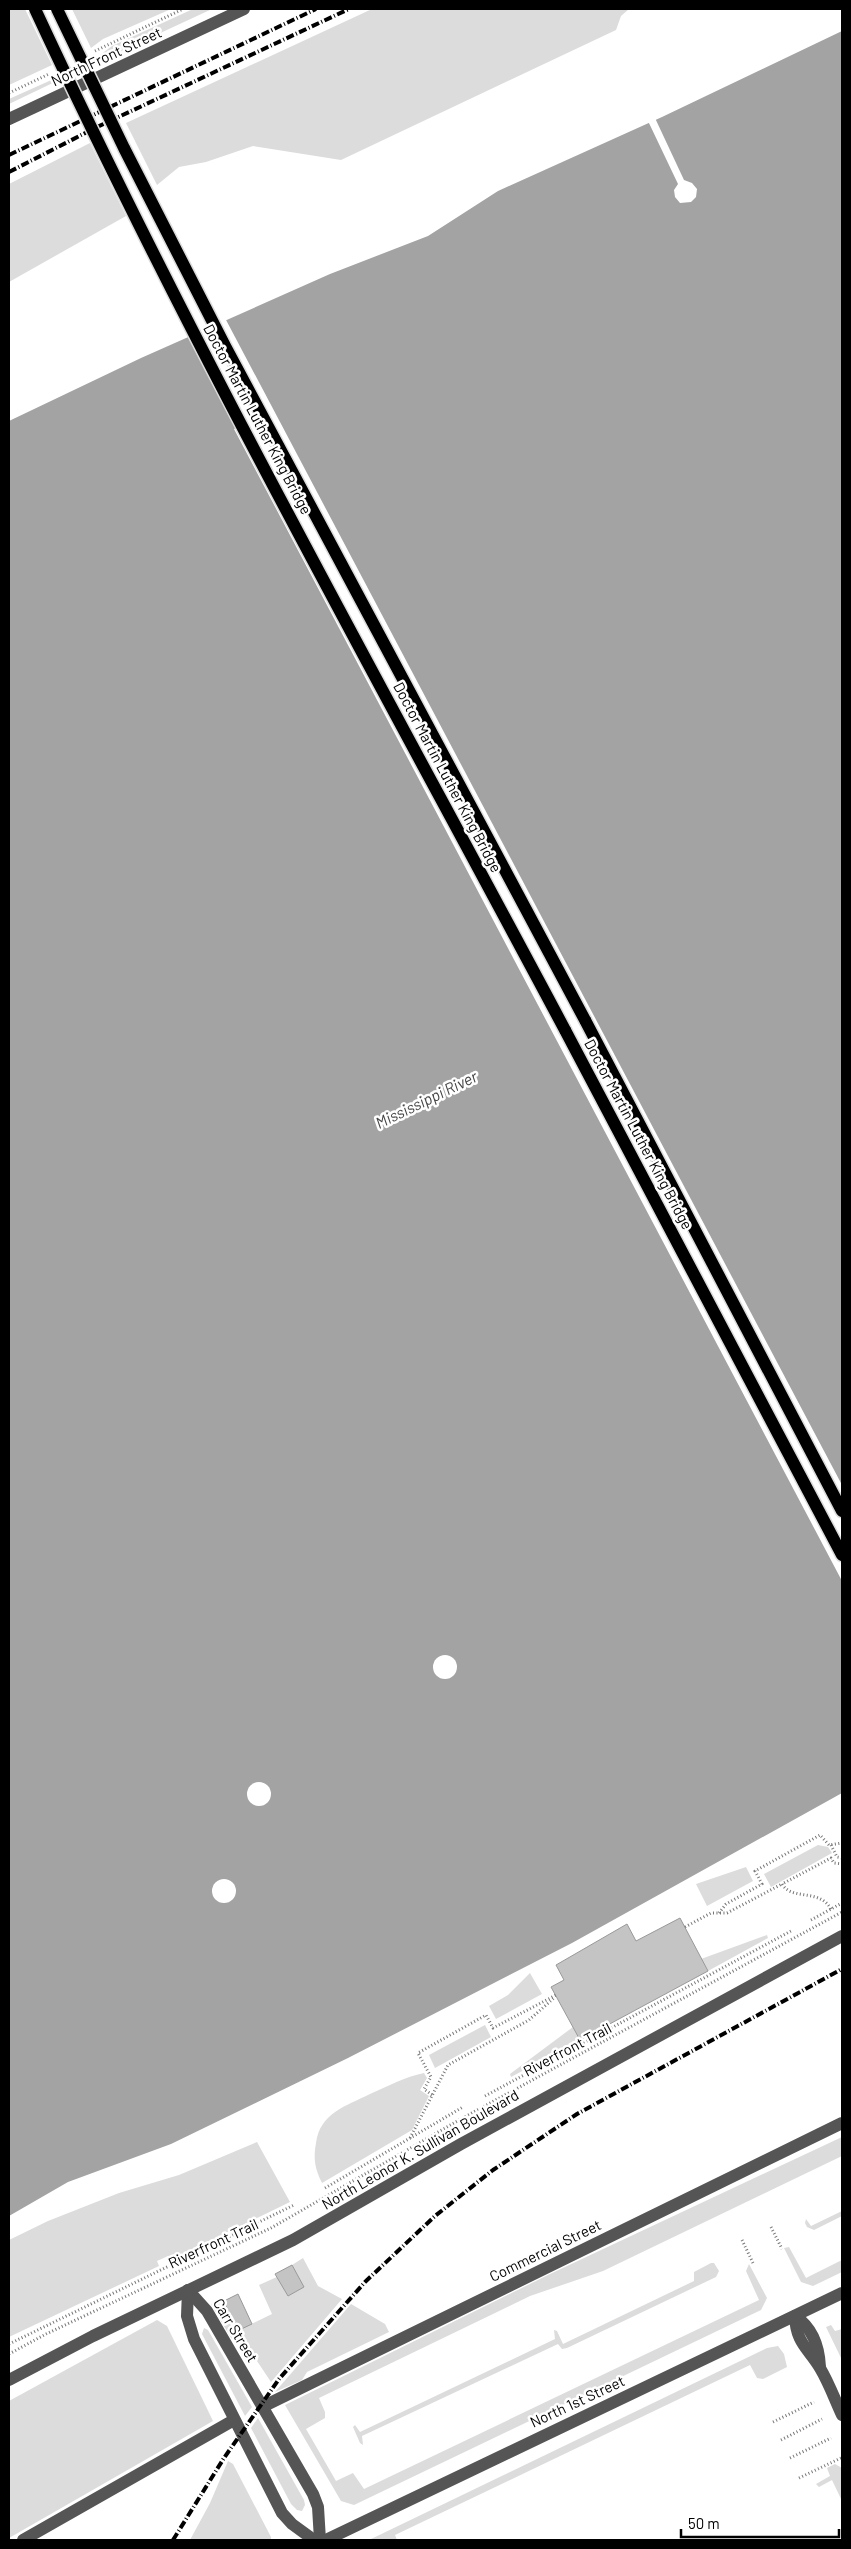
<svg xmlns="http://www.w3.org/2000/svg" width="851" height="2549" viewBox="0 0 851 2549" font-family="Barlow,sans-serif">
<style>
.green{fill:#dcdcdc}
.water{fill:#a3a3a3}
.pier{fill:#fff}
.building{fill:#c4c4c4;stroke:#999}
.lines{fill:none;stroke-linecap:round;stroke-linejoin:round}
.major-casing{stroke:#dbdbdb;stroke-width:15}
.path{stroke:#777;stroke-width:3;stroke-dasharray:1 2.5;stroke-linecap:butt}
.minor{stroke:#555;stroke-width:12}
.major{stroke:#000;stroke-width:12}
.rail{stroke:#000;stroke-width:4;stroke-dasharray:8 2.5 1 2.5;stroke-linecap:butt}
.major-bridge-casing{stroke:#dbdbdb;stroke-width:15;stroke-linecap:butt}
.major-bridge{stroke:#000;stroke-width:12}
.labels{text-anchor:middle;dominant-baseline:central;stroke-width:5;stroke-linejoin:round;paint-order:stroke}
.street-label{font-size:15px;fill:#000;stroke:#fff}
.water-label{font-size:16px;font-style:italic;fill:#444;stroke:#fff}
</style>
<rect width="100%" height="100%" fill="#fff"/>
<g class="green">
<polygon points="9,9 25,9 52,65 9,85"/>
<polygon points="72,9 171,9 103,39 91,48"/>
<polygon points="193,9 212,9 98,62 96,58 112,46"/>
<polygon points="372,9 629,9 621,16 616,30 341,160 253,146 206,162 179,167 157,185 126,123"/>
<polygon points="58,77 59,80 9,104 9,99"/>
<polygon points="90,143 126,216 9,282 9,184"/>
<polygon points="818,1845 828,1847 832,1853 771,1887 764,1874"/>
<polygon points="746,1867 753,1881 707,1906 696,1884"/>
<polygon points="767,1935 768,1938 708,1971 701,1959"/>
<polygon points="530,1973 542,1994 496,2019 489,2006 508,1995"/>
<polygon points="485,2025 491,2037 435,2068 429,2055"/>
<polygon points="573,2027 580,2040 511,2077 510,2074"/>
<path d="M424 2073 427 2078 420 2090 429 2096 412 2130 322 2183C315 2169 313 2159 316 2143 320 2113 346 2106 370 2094 388 2086 405 2077 424 2073Z"/>
<polygon points="842,2137 842,2156 603,2271 530,2296 319,2398 325,2412 325,2418 306,2429 336,2481 353,2473 364,2489 759,2300 746,2271 749,2264 767,2298 761,2310 354,2505 341,2501 285,2405 550,2274"/>
<polygon points="257,2142 290,2202 171,2260 168,2256 157,2261 159,2266 9,2337 9,2240 48,2221 119,2193 179,2175"/>
<polygon points="842,2211 842,2216 814,2230 807,2227 805,2223 806,2219 811,2226"/>
<polygon points="789,2247 806,2278 842,2260 842,2272 813,2286 801,2282 784,2248"/>
<polygon points="303,2258 318,2286 342,2299 271,2382 237,2331 272,2314 259,2285 277,2277 288,2296 304,2287 292,2265"/>
<polygon points="711,2263 714,2263 719,2271 716,2277 567,2348 562,2349 558,2344 362,2436 363,2445 360,2443 353,2427 355,2425 360,2432 555,2339 554,2330 557,2331 563,2344 694,2281 694,2272"/>
<polygon points="219,2301 241,2346 231,2338 211,2304"/>
<polygon points="351,2304 385,2324 389,2332 307,2372 302,2380 275,2392"/>
<polygon points="157,2320 167,2326 213,2421 9,2538 9,2401"/>
<polygon points="831,2325 835,2331 842,2329 842,2360 826,2327"/>
<polygon points="204,2328 208,2330 252,2407 245,2416 202,2334"/>
<polygon points="778,2346 784,2354 787,2367 763,2379 757,2378 750,2365 395,2535 397,2540 369,2540 767,2348"/>
<polygon points="258,2418 304,2500 305,2505 302,2511 297,2510 291,2504 251,2428"/>
<polygon points="228,2461 233,2464 271,2537 271,2540 190,2540 210,2503"/>
<polygon points="835,2464 842,2468 842,2501 832,2480 819,2487 816,2484 830,2476 827,2468"/>
</g>
<polygon class="water" points="842,31 842,1793 572,1943 348,2058 171,2144 68,2182 9,2216 9,421 141,358 330,274 428,236 498,191 662,117"/>
<g class="pier">
<polygon points="655,118 684,180 692,183 697,189 696,197 691,202 680,203 675,197 674,190 678,184 648,121"/>
<polygon points="225,318 842,1485 842,1581 234,429 236,428 187,335"/>
<circle cx="445" cy="1667" r="12"/>
<circle cx="259" cy="1794" r="12"/>
<circle cx="224" cy="1891" r="12"/>
</g>
<g class="building">
<polygon points="680,1918 708,1971 580,2040 551,1987 564,1980 556,1965 627,1924 636,1941"/>
<polygon points="292,2265 304,2287 288,2296 275,2274"/>
<polygon points="238,2294 252,2324 237,2331 224,2301"/>
</g>
<g class="lines">
<defs>
<g id="major">
<polyline points="585,1020 842,1511"/>
<polyline points="565,1030 842,1555"/>
</g>
</defs>
<use href="#major" class="major-casing"/>
<g class="path">
<polyline points="95,51 183,9"/>
<polyline points="9,93 49,74"/>
<polyline points="831,1845 837,1857 842,1858"/>
<path d="M831 1909C819 1888 792 1901 782 1884L831 1858 834 1863 842 1864"/>
<polyline points="719,1913 726,1904 762,1884 755,1871 820,1835 829,1845 842,1843"/>
<polyline points="811,1920 842,1903"/>
<polyline points="685,1927 711,1913 727,1913 782,1884"/>
<polyline points="432,2095 424,2089 431,2077 418,2053 486,2015 493,2028 556,1995"/>
<polyline points="485,2096 791,1931"/>
<polyline points="410,2138 448,2065 529,2020 554,1998"/>
<polyline points="325,2188 463,2107"/>
<polyline points="771,2227 782,2249"/>
<polyline points="742,2240 753,2263"/>
<polyline points="9,2344 294,2205"/>
<polyline points="9,2354 46,2334 271,2228 468,2115 842,1912"/>
<polyline points="773,2422 814,2402"/>
<polyline points="781,2440 822,2419"/>
<polyline points="790,2458 831,2438"/>
<polyline points="799,2478 841,2458"/>
</g>
<g class="minor">
<polyline points="9,119 244,9"/>
<polyline points="188,2290 187,2316 194,2339 282,2513 292,2524 314,2540"/>
<polyline points="188,2290 207,2311 313,2494 318,2507 320,2540"/>
<path d="M795 2316C796 2343 808 2348 820 2368 829 2383 835 2400 842 2415"/>
<path d="M795 2316C813 2328 819 2346 820 2367"/>
<polyline points="9,2380 93,2336 293,2240 461,2144 842,1936"/>
<polyline points="262,2407 842,2123"/>
<polyline points="23,2540 234,2420"/>
<polyline points="326,2540 842,2293"/>
</g>
<use href="#major" class="major"/>
<g class="rail">
<polyline points="9,155 316,9"/>
<polyline points="9,172 95,128 349,9"/>
<polyline points="173,2540 224,2458 279,2379 365,2282 435,2216 493,2170 577,2114 842,1969"/>
</g>
<defs>
<g id="major-bridge">
<path d="M35 9C196 356 385 692 565 1030"/>
<polyline points="57,9 124,148 225,346 585,1020"/>
</g>
</defs>
<use href="#major-bridge" class="major-bridge-casing"/>
<use href="#major-bridge" class="major-bridge"/>
</g>
<g class="labels">
<g class="street-label">
<text transform="translate(106 56) rotate(-25)">North Front Street</text>
<text transform="translate(258 419) rotate(62)">Doctor Martin Luther King Bridge</text>
<text transform="translate(448 777) rotate(62)">Doctor Martin Luther King Bridge</text>
<text transform="translate(639 1134) rotate(62)">Doctor Martin Luther King Bridge</text>
<text transform="translate(567 2049) rotate(-28)">Riverfront Trail</text>
<text transform="translate(420 2149) rotate(-30)">North Leonor K. Sullivan Boulevard</text>
<text transform="translate(213 2243) rotate(-25)">Riverfront Trail</text>
<text transform="translate(545 2250) rotate(-26)">Commercial Street</text>
<text transform="translate(236 2330) rotate(59)">Carr Street</text>
<text transform="translate(577 2401) rotate(-25)">North 1st Street</text>
</g>
<g class="water-label">
<text transform="translate(426 1099) rotate(-26)">Mississippi River</text>
</g>
</g>
<rect width="851" height="2549" fill="none" stroke="#000000" stroke-width="20"/>
<path d="M681 2529v8h158v-8" fill="none" stroke="#000000" stroke-width="2.5"/>
<text x="688" y="2529" font-size="15" fill="#000000" stroke="#ffffff" stroke-width="4" paint-order="stroke">50 m</text>
</svg>
